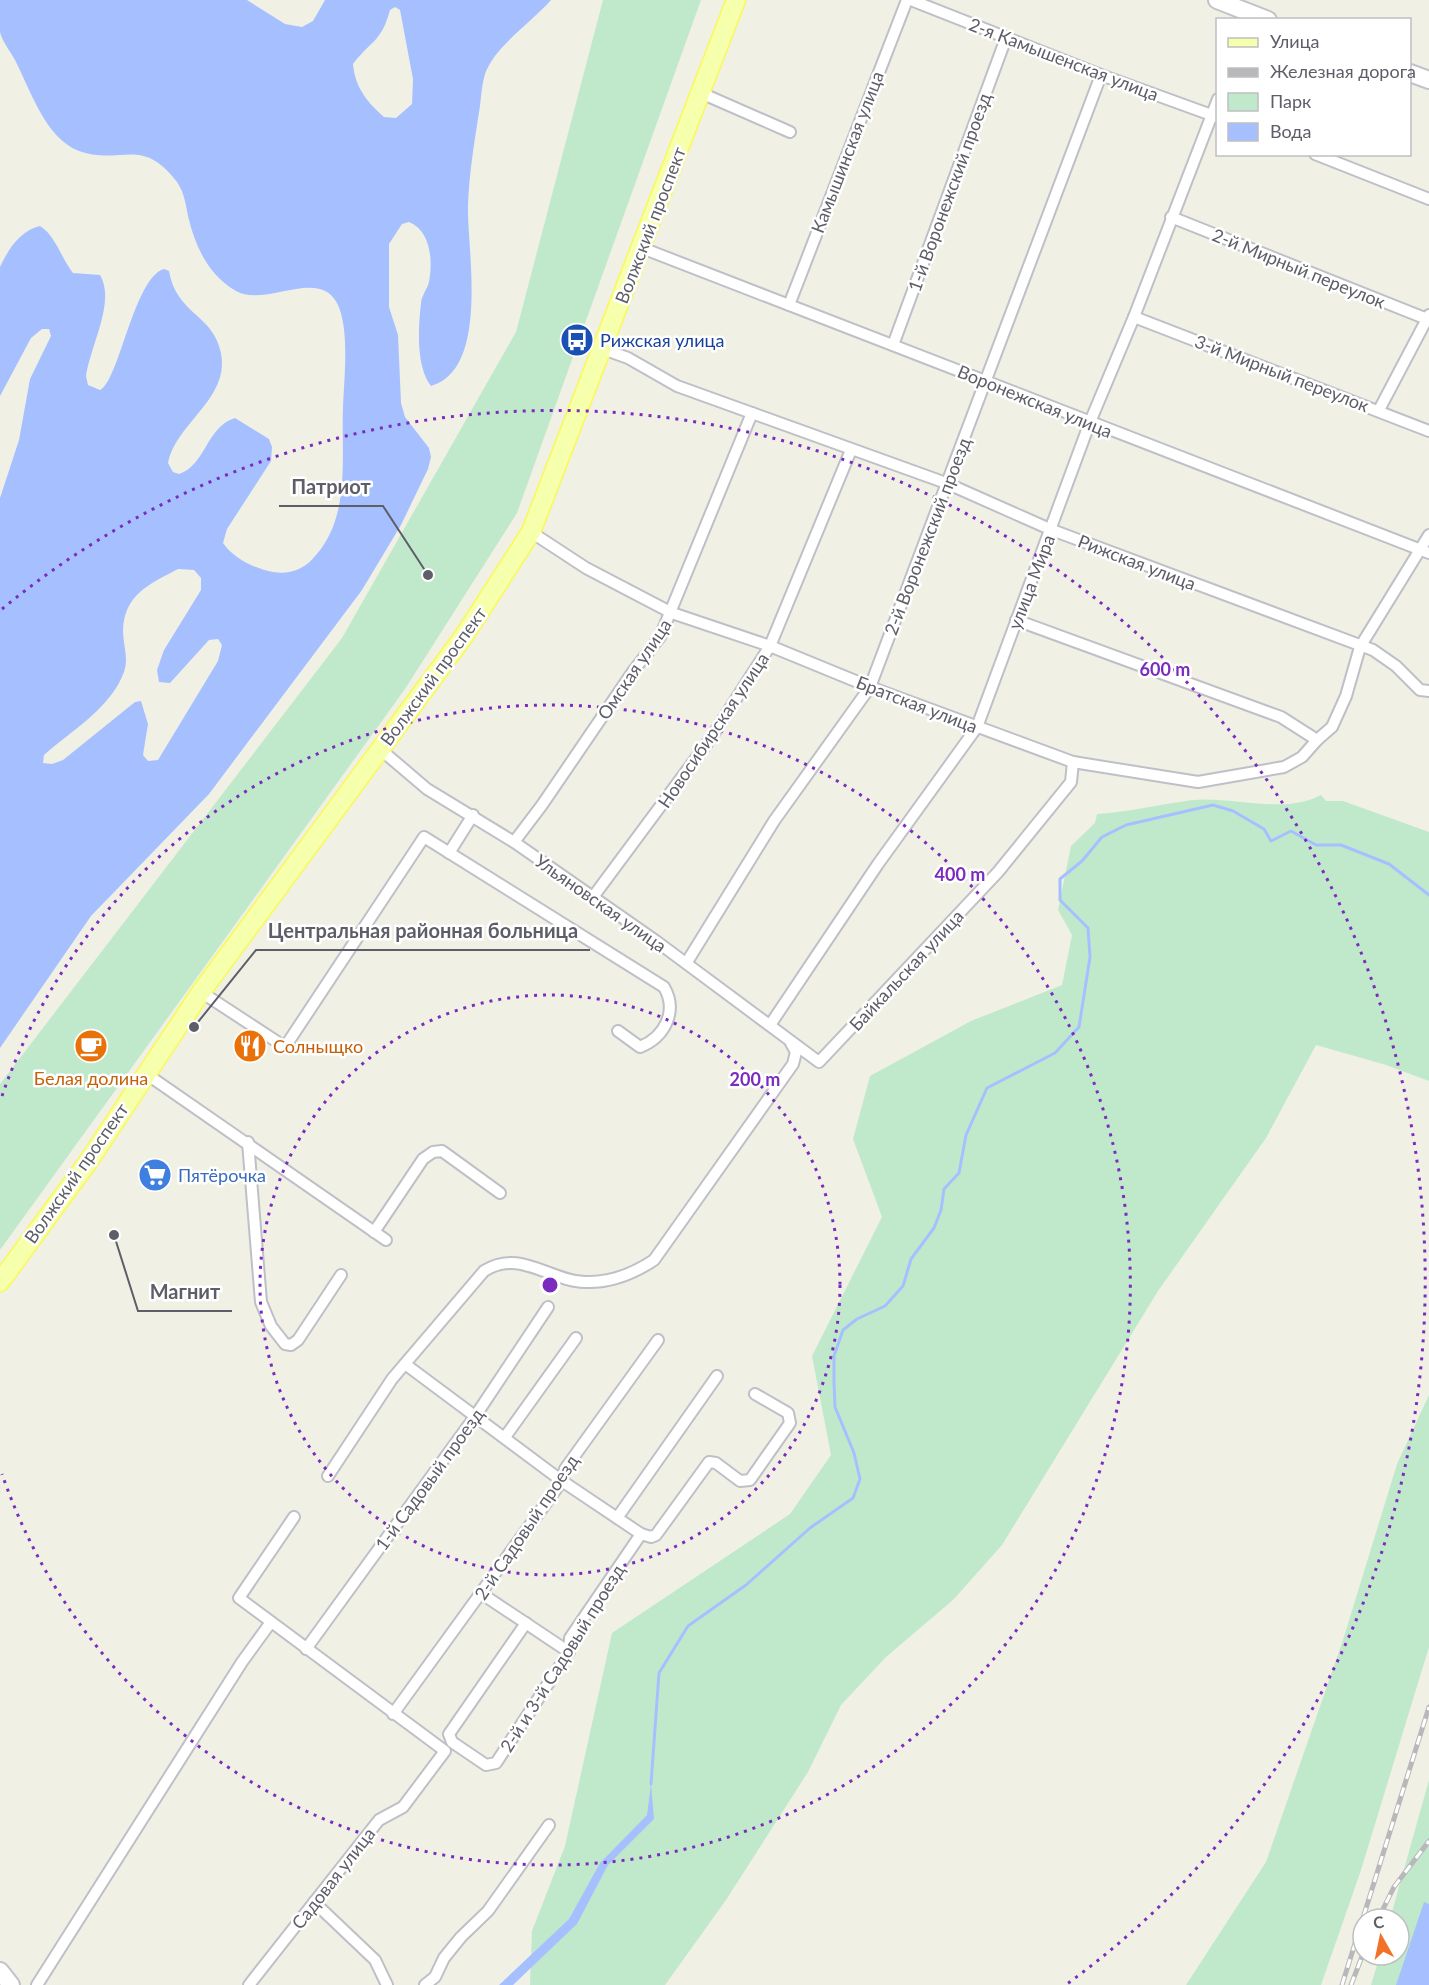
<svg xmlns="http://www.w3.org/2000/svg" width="1429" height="1985" viewBox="0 0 1429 1985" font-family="Lato,sans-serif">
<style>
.green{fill:#c0e9cc}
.water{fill:#a6c0ff;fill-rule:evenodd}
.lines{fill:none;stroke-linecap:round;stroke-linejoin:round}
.stream{stroke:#a6c0ff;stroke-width:3}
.street-casing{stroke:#bfc0c7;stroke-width:14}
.secondary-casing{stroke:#c2c2cb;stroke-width:20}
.primary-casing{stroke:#faf955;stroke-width:21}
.street{stroke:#fff;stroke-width:10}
.secondary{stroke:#fff;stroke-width:16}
.primary{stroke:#f6ffab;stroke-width:18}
.rail-casing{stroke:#b8b8ba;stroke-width:5}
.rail{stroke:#fff;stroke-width:3;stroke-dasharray:9;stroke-linecap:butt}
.ring{fill:none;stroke:#7b2cbf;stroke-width:3;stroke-dasharray:3 6}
.labels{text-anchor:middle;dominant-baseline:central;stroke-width:5;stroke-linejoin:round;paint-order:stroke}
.street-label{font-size:18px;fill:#5d5e67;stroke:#fff}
.transit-label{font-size:18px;fill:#164399;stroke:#fff;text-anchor:start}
.food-label{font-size:18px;fill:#c56008;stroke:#fff;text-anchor:start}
.shop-label{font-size:18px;fill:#366cbe;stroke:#fff;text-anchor:start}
.centre{fill:#7b2cbf;stroke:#fff;stroke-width:3}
.ring-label{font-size:18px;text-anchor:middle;font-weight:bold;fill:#7b2cbf;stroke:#fff;stroke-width:5;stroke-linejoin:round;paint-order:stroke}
.leader{fill:none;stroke:#5d5e67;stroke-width:2}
.callout-dot{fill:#5d5e67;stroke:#fff;stroke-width:2}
.callout-label{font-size:20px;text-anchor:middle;font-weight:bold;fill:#5d5e67;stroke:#fff;stroke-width:5;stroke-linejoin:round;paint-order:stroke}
</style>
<rect width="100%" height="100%" fill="#f0f0e5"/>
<g class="green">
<polygon points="603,0 701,0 517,513 405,689 0,1250 0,1084 342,638 516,332"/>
<path d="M1321 795 1326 801H1343L1429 832V1081L1386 1065 1316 1045 1266 1138 1158 1291 1002 1545 953 1600 886 1657 841 1705 808 1772 726 1900 665 1985H530L532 1931 565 1846 612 1633 790 1514 831 1455 812 1356 882 1217 853 1139 870 1076 971 1021 1062 985 1072 935 1058 910 1071 846 1095 823 1097 814C1129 812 1161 804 1193 800 1233 796 1284 815 1321 795Z"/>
<polygon points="1429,1395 1429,1647 1361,1870 1321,1985 1186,1985 1266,1862 1343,1640 1397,1464"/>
<polygon points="1429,1780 1429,1985 1371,1985 1380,1955 1399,1955 1399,1919 1390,1919"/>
</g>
<g class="water">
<path d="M0 0H247L285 24 302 27 313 21 325 0H551C532 22 495 46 485 74 482 84 481 96 480 106 475 138 469 173 468 206 467 250 490 369 431 386 416 367 418 328 421 304 421 296 427 290 429 282 433 261 431 231 409 222L402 224 389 244V307L398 335 401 403 405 417 429 448 431 457 428 469 401 525 362 590 209 794 91 916 0 1048V498L19 440 30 379 51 336 49 329H42L31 338 0 396V267C9 248 20 231 40 226 56 236 61 258 73 273L100 275C116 301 90 347 86 376L88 385 100 390C119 382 134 277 164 269L169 271C176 312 209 314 219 346 236 396 176 421 168 463L173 472 179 474C206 465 206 427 235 418L269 439 272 447 271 461 227 529 223 543C233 558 255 569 273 572 290 575 305 569 316 555 351 515 341 457 343 407 344 379 350 328 337 303 318 267 265 308 236 291 208 275 195 246 188 216 186 205 184 192 177 182 141 135 122 166 79 151 45 138 30 89 15 60 10 51 2 41 0 32 0 22 0 10 0 0ZM395 7 400 10 413 79 412 104 396 118 384 117C367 102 355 87 353 64 371 40 381 43 390 10ZM178 569 194 570 201 578V590L164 650 157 670 159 682 170 683 209 640 218 639 222 645 218 661 158 760 148 761 143 755 148 724 141 701 135 702 63 760 52 764 43 763 44 755C71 731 111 708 124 672 129 658 123 645 123 631 124 594 150 584 178 569Z"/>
<polygon points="651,1784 654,1819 608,1865 577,1924 513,1985 499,1985 569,1919 600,1863 647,1815"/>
<polygon points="1424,1902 1429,1904 1429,1985 1396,1985"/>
</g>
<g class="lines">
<polyline class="stream" points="651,1784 659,1673 688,1626 746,1585 810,1528 853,1498 860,1479 854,1453 835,1407 834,1383 834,1356 843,1330 857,1319 885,1306 903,1286 911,1259 934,1228 941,1210 944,1189 959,1173 966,1135 987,1088 1055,1053 1079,1027 1090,957 1088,928 1060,900 1060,879 1082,861 1102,837 1126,825 1213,805 1233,811 1264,829 1271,841 1291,831 1316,845 1341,845 1389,864 1429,895"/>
<defs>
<g id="street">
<polyline points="911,0 1101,75 1217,117"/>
<polyline points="701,93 790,132"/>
<polyline points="1315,154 1429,199"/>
<polyline points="1171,217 1427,319"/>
<polyline points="642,248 1429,553"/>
<polyline points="789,305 907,0"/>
<polyline points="1134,317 1429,431"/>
<polyline points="893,345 1006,38"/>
<polyline points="603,349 628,358 677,386 946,483 1052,530 1373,650 1396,666 1420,690 1429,691"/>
<polyline points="1379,410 1429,315"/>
<polyline points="531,532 586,568 672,613 770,646 870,687 1073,762 1198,782 1284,767 1302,757 1317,740 1332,727 1346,696 1360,647 1429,535"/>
<polyline points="1016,620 1281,717 1317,740"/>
<polyline points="380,749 427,789 514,842 656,941 819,1062 998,872 1071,782 1073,762"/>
<polyline points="514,842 542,805 634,670 660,637 752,413"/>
<polyline points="449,853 473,815"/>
<polyline points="593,897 711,738 770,646 851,450"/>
<polyline points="687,962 774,821 870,687 1101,75"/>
<path d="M201 992 285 1047 424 837 664 987C678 1011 665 1037 640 1047L618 1031"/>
<polyline points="770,1025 878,864 977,727 1090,422 1134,317 1218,99"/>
<polyline points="145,1073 386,1240"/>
<polyline points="248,1142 261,1302 271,1326 285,1344 291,1345 298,1340 341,1275"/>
<polyline points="374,1232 423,1159 433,1152 442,1151 500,1193"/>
<polyline points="405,1364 562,1481 641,1534 651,1537 656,1535 709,1462 716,1463 740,1481 750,1480 790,1423 788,1413 755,1394"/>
<polyline points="505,1437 576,1338"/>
<path d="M328 1476 392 1379 484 1271C520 1248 549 1281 585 1282 611 1283 633 1274 654 1260L793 1064 796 1052 791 1043"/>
<polyline points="617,1518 717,1376"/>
<polyline points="482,1594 569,1652"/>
<polyline points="526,1623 449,1734 452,1742 486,1765 496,1763 569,1652 570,1638 641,1534"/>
<polyline points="306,1649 476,1415 548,1307"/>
<polyline points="393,1714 562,1481 565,1469 658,1340"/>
<polyline points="314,1902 375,1960 387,1985"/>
<polyline points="37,1985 242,1662 271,1622"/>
<polyline points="249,1985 379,1820 403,1807 445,1751 239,1598 294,1517"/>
<polyline points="425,1985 435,1977 444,1958 461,1937 488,1911 549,1825"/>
</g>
<g id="secondary">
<polyline points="1217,0 1268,20"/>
<polyline points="1410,73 1429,80"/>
<polyline points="0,1971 11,1985"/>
</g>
<polyline id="primary" points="0,1282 88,1162 201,992 464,636 531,532 736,0"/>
</defs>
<use href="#street" class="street-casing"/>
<use href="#secondary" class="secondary-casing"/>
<use href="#primary" class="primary-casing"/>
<use href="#street" class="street"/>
<use href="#secondary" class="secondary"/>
<use href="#primary" class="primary"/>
<defs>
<g id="rail">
<polyline points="1378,1919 1394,1887 1429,1841"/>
<polyline points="1342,1985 1429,1707"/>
<polyline points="1351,1985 1363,1954"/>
</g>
</defs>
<use href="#rail" class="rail-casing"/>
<use href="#rail" class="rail"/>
</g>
<g class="ring">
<circle cx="550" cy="1285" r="290"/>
<path d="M2 1096A580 580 0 1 1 2 1474"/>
<path d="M2 609A870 870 0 1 1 1067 1984"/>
</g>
<defs>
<symbol id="bus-disc" viewBox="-11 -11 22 22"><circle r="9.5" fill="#1a4fb4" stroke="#fff"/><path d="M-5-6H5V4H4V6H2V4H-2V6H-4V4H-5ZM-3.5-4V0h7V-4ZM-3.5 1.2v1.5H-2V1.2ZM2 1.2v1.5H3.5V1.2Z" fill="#fff"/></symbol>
<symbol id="cafe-disc" viewBox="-11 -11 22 22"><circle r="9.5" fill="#e8710a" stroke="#fff"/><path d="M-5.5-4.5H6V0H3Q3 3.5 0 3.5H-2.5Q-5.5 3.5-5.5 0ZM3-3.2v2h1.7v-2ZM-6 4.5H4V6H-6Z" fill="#fff"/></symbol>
<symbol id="restaurant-disc" viewBox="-11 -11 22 22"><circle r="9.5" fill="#e8710a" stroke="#fff"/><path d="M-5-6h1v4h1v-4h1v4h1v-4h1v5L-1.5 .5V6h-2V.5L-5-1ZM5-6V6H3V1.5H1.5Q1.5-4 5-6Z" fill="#fff"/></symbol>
<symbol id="supermarket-disc" viewBox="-11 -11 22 22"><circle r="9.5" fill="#3f7fe0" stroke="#fff"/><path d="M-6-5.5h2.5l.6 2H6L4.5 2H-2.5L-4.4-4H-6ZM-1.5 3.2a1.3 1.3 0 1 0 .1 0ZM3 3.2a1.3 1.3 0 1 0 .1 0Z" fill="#fff"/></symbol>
</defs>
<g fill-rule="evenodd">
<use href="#bus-disc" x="558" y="321" width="38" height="38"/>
<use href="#cafe-disc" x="72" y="1027" width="38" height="38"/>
<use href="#restaurant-disc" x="231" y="1027" width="38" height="38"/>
<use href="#supermarket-disc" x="136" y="1156" width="38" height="38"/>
</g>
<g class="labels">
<g class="street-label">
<text transform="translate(1064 59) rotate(21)">2-я Камышенская улица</text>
<text transform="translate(847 152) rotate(-69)">Камышинская улица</text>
<text transform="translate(949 192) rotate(-70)">1-й Воронежский проезд</text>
<text transform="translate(650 225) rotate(-69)">Волжский проспект</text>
<text transform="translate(1299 268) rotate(22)">2-й Мирный переулок</text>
<text transform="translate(1282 373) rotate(21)">3-й Мирный переулок</text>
<text transform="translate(1035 401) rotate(22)">Воронежская улица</text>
<text transform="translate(927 536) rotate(-69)">2-й Воронежский проезд</text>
<text transform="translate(1137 562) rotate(21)">Рижская улица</text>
<text transform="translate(1031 582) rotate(-69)">улица Мира</text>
<text transform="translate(634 669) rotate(-56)">Омская улица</text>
<text transform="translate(433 676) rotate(-54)">Волжский проспект</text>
<text transform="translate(917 704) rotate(21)">Братская улица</text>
<text transform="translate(713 730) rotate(-56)">Новосибирская улица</text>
<text transform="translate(601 903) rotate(35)">Ульяновская улица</text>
<text transform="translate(906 970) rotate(-47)">Байкальская улица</text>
<text transform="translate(76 1173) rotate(-55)">Волжский проспект</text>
<text transform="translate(429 1479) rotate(-54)">1-й Садовый проезд</text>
<text transform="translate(526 1527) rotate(-56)">2-й Садовый проезд</text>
<text transform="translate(562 1658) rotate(-58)">2-й и 3-й Садовый проезд</text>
<text transform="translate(333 1878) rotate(-52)">Садовая улица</text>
</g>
<g class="transit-label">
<text x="600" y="340">Рижская улица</text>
</g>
<g class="food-label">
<text x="273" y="1046">Солныщко</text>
<text x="91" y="1078" text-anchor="middle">Белая долина</text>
</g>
<g class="shop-label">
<text x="178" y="1175">Пятёрочка</text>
</g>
</g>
<circle cx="550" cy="1285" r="9" class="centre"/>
<g class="ring-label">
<text x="1165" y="676">600 m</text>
<text x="960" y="881">400 m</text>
<text x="755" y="1086">200 m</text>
</g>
<path class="leader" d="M428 575L383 506H279M194 1027L256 950H590M114 1235L138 1311H232"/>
<g class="callout-dot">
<circle cx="428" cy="575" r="6"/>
<circle cx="194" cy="1027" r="6"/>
<circle cx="114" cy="1235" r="6"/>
</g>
<g class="callout-label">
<text x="331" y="494">Патриот</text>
<text x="423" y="938">Центральная районная больница</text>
<text x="185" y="1299">Магнит</text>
</g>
<rect x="1216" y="18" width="195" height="138" fill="#ffffff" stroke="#bebfc2" stroke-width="1.5"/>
<rect x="1228" y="38" width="30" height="9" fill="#f6ffab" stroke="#bebfc2" stroke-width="1.5"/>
<text x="1270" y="48" font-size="18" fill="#5d5e67">Улица</text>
<rect x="1228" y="68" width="30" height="9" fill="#b8b8ba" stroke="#bebfc2" stroke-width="1.5"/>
<text x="1270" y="78" font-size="18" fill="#5d5e67">Железная дорога</text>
<rect x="1228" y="93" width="30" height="18" fill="#c0e9cc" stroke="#bebfc2" stroke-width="1.5"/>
<text x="1270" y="108" font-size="18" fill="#5d5e67">Парк</text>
<rect x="1228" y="123" width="30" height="18" fill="#a6c0ff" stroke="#bebfc2" stroke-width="1.5"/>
<text x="1270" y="138" font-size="18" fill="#5d5e67">Вода</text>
<g transform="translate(1381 1937) rotate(351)"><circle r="28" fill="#ffffff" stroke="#bebfc2" stroke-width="1.5"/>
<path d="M0-4.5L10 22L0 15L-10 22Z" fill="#f37028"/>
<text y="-9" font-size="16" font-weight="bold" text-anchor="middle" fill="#5d5e67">С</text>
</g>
</svg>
